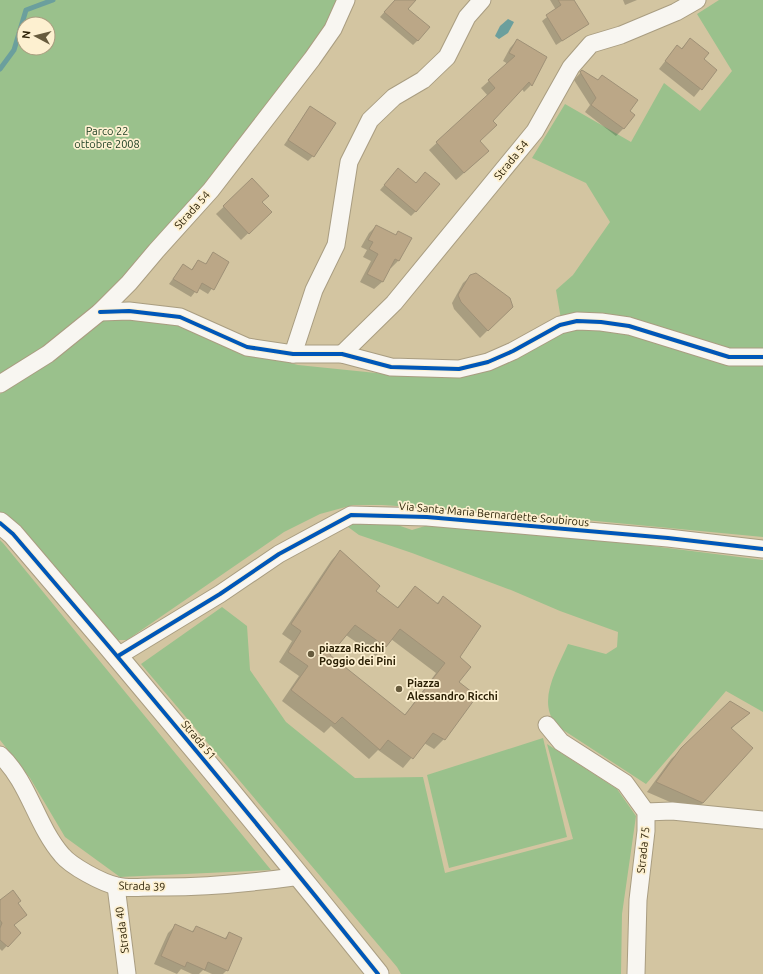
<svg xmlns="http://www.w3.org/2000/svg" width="763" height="974" viewBox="0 0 763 974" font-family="Ubuntu,sans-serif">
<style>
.green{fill:#9ac18c;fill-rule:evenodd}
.water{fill:#6b9f9d}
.shadow{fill:#0003;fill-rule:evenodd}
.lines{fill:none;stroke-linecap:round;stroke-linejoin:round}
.stream{stroke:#6b9f9d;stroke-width:5}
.building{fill:#bba787;stroke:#9f9177;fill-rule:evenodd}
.minor-casing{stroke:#a99d81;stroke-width:19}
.tertiary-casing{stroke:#a99d81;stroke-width:23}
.minor{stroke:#f8f6f1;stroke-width:17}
.tertiary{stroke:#f8f6f1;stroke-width:21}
.cycleway-casing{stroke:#fdf0d0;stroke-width:6}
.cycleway{stroke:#0057b8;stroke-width:4}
.poi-dot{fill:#675b3d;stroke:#fdf0d0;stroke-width:1.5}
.labels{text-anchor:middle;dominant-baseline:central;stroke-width:3.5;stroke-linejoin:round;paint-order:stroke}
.park-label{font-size:11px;fill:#193c20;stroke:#fdf0d0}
.street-label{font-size:11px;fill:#2d2207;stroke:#fdf0d0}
.poi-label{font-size:11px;font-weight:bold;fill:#2d2207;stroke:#fdf0d0;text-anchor:start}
</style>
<rect width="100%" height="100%" fill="#d3c5a1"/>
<g class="green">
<path d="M0 0H339L326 26 304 57 206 185 95 313 0 381ZM24 24H48V48H24Z"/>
<polygon points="719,0 763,0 763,537 533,515 382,505 353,505 320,514 284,532 127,640 117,640 20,532 0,516 0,394 96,321 123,317 167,322 198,331 232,348 298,365 386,374 433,376 563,331 556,290 573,275 610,222 586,183 532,158 565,104 631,142 664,83 700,111 732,71 697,14"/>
<path d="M383 520 412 530 425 526 455 527 636 544 763 560V712L726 691 646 784 557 726C536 701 557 670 568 644L606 654 617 647 618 632 560 611 511 590 412 553 359 535 344 524Z"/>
<polygon points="0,540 3,543 271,870 120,877 65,837 30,778 0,740"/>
<polygon points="222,607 247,626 250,670 286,722 355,778 423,777 445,873 573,839 547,744 617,789 636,816 622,914 621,974 401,974 397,967 141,664"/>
<polygon points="543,738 567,837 449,868 427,775"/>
</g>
<polygon class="water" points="508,19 514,22 508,33 499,39 495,36 500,26"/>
<g class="shadow">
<polygon points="395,0 415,0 407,9 418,40 413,45 380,17"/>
<polygon points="550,0 573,0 588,24 556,45 542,21 556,10"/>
<polygon points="623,0 637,0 625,5"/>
<polygon points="690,39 702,59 716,70 694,97 659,69 677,46 681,49"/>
<polygon points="517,40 531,85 524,92 522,89 492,121 479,141 481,158 456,180 429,150 488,96 481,88 508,64 503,61 510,48"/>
<polygon points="582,71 598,81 628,111 624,128 616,136 585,112 590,105 574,80"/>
<polygon points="310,107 313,156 308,161 284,145"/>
<polygon points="394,174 415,184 420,178 416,211 411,216 380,190"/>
<polygon points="252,180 261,202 263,219 241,240 216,214"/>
<polygon points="376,226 395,236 398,232 410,238 398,261 391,268 389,267 382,282 374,289 360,282 371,261 363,257 367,250 361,247 369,233"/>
<polygon points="213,254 224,271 208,294 198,288 191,297 169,284 183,265 191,270 198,261 205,265"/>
<polygon points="471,276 512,306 480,338 454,309 452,303 463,283"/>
<path d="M340 551 375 591 396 609 415 587 436 604 443 597 458 682 476 696 444 739 434 749 424 743 403 768 378 750 369 759 331 726 324 733 282 701 299 676 279 662 292 641 282 634 331 561ZM346 635 376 656 391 639 436 673 404 716 329 656Z"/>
<polygon points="748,713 731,729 703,803 693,812 647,792 671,759 682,749"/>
<polygon points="0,901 17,903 26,915 14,925 19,933 2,951 0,949"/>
<polygon points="175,926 191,932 197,927 224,939 229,934 227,970 223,974 212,974 203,970 199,974 192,974 181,969 177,974 154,964 168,933"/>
</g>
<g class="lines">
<polyline class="stream" points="0,69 14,50 26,10 53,0"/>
</g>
<g class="building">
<polygon points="395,0 416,0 408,9 430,27 418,41 384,12"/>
<polygon points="558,0 574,0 589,24 562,41 546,15 561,5"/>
<polygon points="690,38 709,53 704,59 717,70 702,90 665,61 677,45 682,49"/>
<polygon points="517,39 547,57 532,86 529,82 493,121 497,125 480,141 489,151 464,173 436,142 495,88 488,80 515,56 509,53"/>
<polygon points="582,70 598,80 602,75 638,100 630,111 635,115 624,129 591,105 596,98 580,72"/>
<polygon points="310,106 336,123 314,157 288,140"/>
<polygon points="398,168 416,183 425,172 440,184 416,212 384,185"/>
<polygon points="252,178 269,196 262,202 272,212 249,234 223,206"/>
<polygon points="376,225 396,235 398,231 412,238 399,261 395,259 383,282 367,274 378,254 369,249 373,242 368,240"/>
<polygon points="213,252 229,262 214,290 202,283 197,293 173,279 183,264 192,270 198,260 206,264"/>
<polygon points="476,273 510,298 513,307 488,331 461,302 458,295 470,275"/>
<path d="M340 550 380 586 376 591 398 608 415 586 438 604 443 596 481 626 460 657 471 667 459 682 477 696 445 740 433 733 413 759 388 740 380 750 342 717 335 724 291 690 308 666 288 652 301 631 291 624ZM355 625 386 647 400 629 445 663 405 715 330 655Z"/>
<polygon points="730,701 750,713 731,728 753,748 703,803 656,782 681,748"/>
<polygon points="13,890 21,901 18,903 27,915 14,925 21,933 8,947 0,940 0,928 2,923 0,920 0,900"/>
<polygon points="175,924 193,932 196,926 226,939 229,932 242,938 228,971 208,962 205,970 187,962 185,967 161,956"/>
</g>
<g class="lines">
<defs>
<g id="minor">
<polyline points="100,312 129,311 180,317 247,347 293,354 342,354 391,367 459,369 488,362 513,351 560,325 577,321 601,322 629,326 729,357 763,357"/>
<polyline points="293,354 314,290 336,245 349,162 370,120 394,97 423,80 447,57 467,17 482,0"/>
<polyline points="342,354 394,303 535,131 571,67 591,44 621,35 676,12 697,0"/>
<polyline points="0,384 48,354 100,312 129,283 156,251 211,190 312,59 333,29 346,0"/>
<polyline points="118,656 220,594 279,554 351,515 427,517 668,538 763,549"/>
<polyline points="547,725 561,742 625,783 646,812 646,831 638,900 636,974"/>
<path d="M0 755C29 782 36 825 62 855 71 866 102 883 117 886 128 889 141 887 153 887 203 888 251 883 301 876"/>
<polyline points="646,812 672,811 763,820"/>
<polyline points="116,886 127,974"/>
</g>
<path id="tertiary" d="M0 523 13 534C137 678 259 825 378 974"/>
</defs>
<use href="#minor" class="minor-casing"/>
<use href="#tertiary" class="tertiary-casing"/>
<use href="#minor" class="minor"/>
<use href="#tertiary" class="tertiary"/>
<defs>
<g id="cycleway">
<polyline points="100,312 129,311 180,317 247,347 293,354 342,354 391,367 459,369 488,362 513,351 560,325 577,321 601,322 629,326 729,357 763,357"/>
<path d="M0 523 13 534C137 678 259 825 378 974"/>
<polyline points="118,656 220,594 279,554 351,515 427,517 668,538 763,549"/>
</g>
</defs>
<use href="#cycleway" class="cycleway-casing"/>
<use href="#cycleway" class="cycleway"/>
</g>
<g class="poi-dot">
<circle cx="311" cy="654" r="4"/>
<circle cx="399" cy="689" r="4"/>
</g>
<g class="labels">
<g class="park-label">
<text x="107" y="131">Parco 22<tspan x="107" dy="13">ottobre 2008</tspan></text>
</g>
<g class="street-label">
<text transform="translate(511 160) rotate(-51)">Strada 54</text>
<text transform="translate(192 210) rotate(-48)">Strada 54</text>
<text transform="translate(494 514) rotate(5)">Via Santa Maria Bernardette Soubirous</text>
<text transform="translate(199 740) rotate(50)">Strada 51</text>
<text transform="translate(643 850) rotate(-84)">Strada 75</text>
<text transform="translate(142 886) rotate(2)">Strada 39</text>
<text transform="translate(122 930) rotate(-97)">Strada 40</text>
</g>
<g class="poi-label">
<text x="319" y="648">piazza Ricchi<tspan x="319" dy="13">Poggio dei Pini</tspan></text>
<text x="407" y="683">Piazza<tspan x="407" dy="13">Alessandro Ricchi</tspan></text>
</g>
</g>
<g transform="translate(36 36) rotate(277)"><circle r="19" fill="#fdf0d0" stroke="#aa9e80"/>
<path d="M0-3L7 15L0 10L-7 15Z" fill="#675b3d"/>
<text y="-6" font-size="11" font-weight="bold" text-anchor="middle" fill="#2d2207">N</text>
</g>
</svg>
